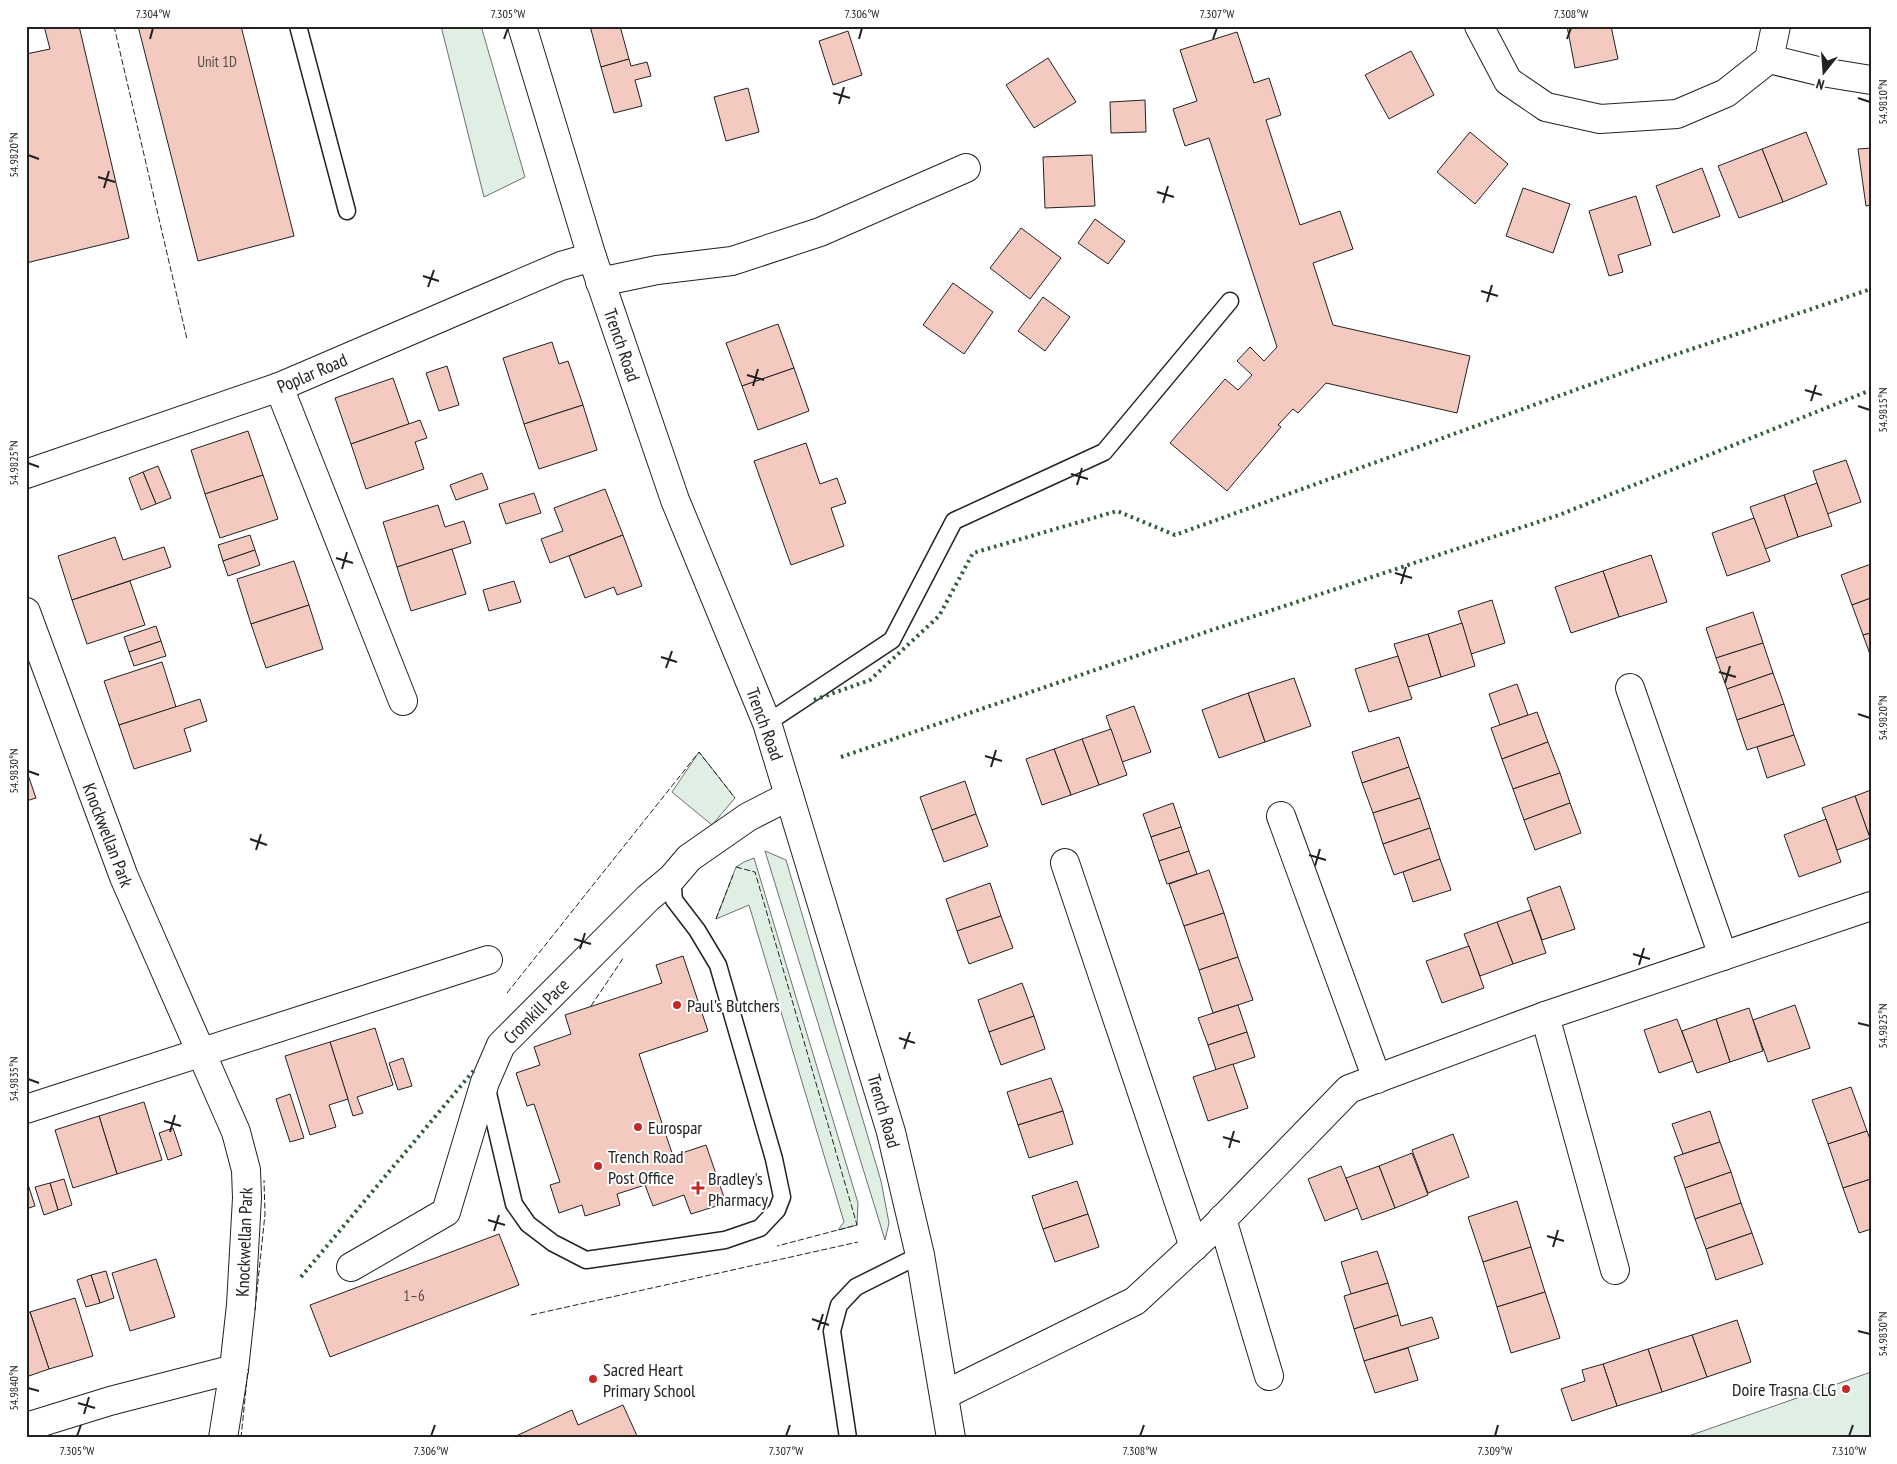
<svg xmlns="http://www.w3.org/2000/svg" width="1897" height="1464" viewBox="0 0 1897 1464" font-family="'PT Sans Narrow',sans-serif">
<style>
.green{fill:#e0efe3;stroke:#6f6f6f}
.building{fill:#f3c9c0;stroke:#222}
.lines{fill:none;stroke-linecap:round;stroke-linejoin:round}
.lane-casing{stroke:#222;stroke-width:19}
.street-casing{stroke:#222;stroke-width:30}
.secondary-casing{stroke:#222;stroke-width:30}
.lane{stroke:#fff;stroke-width:16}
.street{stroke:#fff;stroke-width:28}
.secondary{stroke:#fff;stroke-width:28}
.hedge{stroke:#2f5e38;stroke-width:4;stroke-dasharray:2.5 4;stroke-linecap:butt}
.fence{stroke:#222;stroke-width:1;stroke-dasharray:6 2.5;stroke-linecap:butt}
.ticks{fill:none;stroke:#222;stroke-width:2}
.poi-dot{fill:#c62828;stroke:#fff;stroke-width:2}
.labels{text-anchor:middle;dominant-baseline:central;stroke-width:4;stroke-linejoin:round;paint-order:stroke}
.number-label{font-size:15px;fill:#564c4a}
.street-label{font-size:18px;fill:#222;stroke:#fff}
.poi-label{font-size:18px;fill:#222;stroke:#fff;text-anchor:start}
.neatline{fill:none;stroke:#222;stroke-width:2}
.ticks-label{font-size:12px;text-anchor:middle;fill:#222}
</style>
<rect width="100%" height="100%" fill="#fff"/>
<g class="green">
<polygon points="441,26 481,26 525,177 484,197"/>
<polygon points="699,752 735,798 712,825 672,792"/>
<polygon points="765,851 786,860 881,1181 889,1223 885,1240"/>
<polygon points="754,858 858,1203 857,1225 838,1230 844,1222 749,905 716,919 736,867 744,862"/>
<polygon points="1871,1372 1871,1438 1683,1438"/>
</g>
<g class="building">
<polygon points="44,26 79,26 129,238 26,263 26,54 50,49"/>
<polygon points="138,26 241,26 294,236 198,261"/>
<polygon points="590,26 620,26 629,59 601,67"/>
<polygon points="1567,26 1611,26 1618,59 1575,68"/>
<polygon points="848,31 862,75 833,85 819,41"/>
<polygon points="1237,32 1254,83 1269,78 1281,115 1266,120 1300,225 1340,211 1353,249 1313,263 1333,325 1470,356 1457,413 1326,383 1298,413 1293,409 1278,425 1281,427 1227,491 1170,443 1225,379 1238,390 1252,375 1237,361 1250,347 1264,361 1277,347 1209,138 1185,146 1173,109 1197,101 1180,50"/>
<polygon points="1411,51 1434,95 1389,119 1365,75"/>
<polygon points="1048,58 1076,102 1034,128 1006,85"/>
<polygon points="629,59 631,66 647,62 651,76 635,80 642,106 614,113 601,67"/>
<polygon points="748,88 759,132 726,141 714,97"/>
<polygon points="1145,100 1146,132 1111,133 1110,102"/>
<polygon points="1470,132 1508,164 1475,204 1437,172"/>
<polygon points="1806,132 1827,184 1783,202 1762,149"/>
<polygon points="1871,148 1871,205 1866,206 1858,149"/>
<polygon points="1762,149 1783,202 1739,218 1718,166"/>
<polygon points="1092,155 1095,206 1045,208 1043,157"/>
<polygon points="1702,168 1720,216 1673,233 1656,186"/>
<polygon points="1523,188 1570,204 1553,253 1506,236"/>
<polygon points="1636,196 1651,245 1618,255 1623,272 1609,276 1589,211"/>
<polygon points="1095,219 1125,241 1108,264 1078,243"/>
<polygon points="1021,228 1061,258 1030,299 990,268"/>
<polygon points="953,283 993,312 964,354 923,325"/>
<polygon points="1043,297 1070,317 1045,351 1018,331"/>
<polygon points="778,324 794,368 742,386 726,343"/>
<polygon points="552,342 559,364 568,361 583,405 524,424 503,358"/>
<polygon points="447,366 459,405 439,411 426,373"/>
<polygon points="794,368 809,411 758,430 742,386"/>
<polygon points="393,378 409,424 351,444 335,398"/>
<polygon points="583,405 597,450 539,469 524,424"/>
<polygon points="420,420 427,438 415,442 424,469 366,489 351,444"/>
<polygon points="248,431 263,475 205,494 191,450"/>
<polygon points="806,443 820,484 837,478 846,503 831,508 844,546 791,565 754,461"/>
<polygon points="1846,460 1861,502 1827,514 1813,471"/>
<polygon points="158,466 171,498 156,504 143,472"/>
<polygon points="143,472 156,504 141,510 129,478"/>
<polygon points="482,473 488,489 456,500 450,485"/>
<polygon points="263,475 278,519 220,538 205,494"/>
<polygon points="1817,483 1832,526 1798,537 1784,495"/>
<polygon points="605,489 623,535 550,563 541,539 563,531 554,508"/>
<polygon points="534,493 541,513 506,524 499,504"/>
<polygon points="1784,495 1798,537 1765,549 1750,507"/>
<polygon points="438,505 445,527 464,521 471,543 397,567 383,522"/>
<polygon points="1754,518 1770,561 1727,576 1712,533"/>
<polygon points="250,535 255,550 223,561 218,545"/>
<polygon points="623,535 642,586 617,595 614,587 585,598 569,556"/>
<polygon points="115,537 123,560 164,547 171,567 72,600 58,556"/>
<polygon points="452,549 466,594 411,611 397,567"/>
<polygon points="255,550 260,565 228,576 223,561"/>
<polygon points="1651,555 1667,602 1619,617 1603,571"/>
<polygon points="294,561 309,605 251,624 237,579"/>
<polygon points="1871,564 1871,598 1852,605 1841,575"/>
<polygon points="1603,571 1619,617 1571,633 1555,587"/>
<polygon points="130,581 145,625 87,644 72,600"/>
<polygon points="514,581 521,602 489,611 483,590"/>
<polygon points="1871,598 1871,633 1863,635 1852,605"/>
<polygon points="1492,600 1505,643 1471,654 1458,611"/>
<polygon points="309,605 323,649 266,668 251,624"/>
<polygon points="1753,612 1763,643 1716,658 1706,628"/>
<polygon points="1462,623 1475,666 1441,677 1428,634"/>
<polygon points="156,626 161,641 129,652 124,637"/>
<polygon points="1871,633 1871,657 1863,635"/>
<polygon points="1428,634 1441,677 1408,687 1394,644"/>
<polygon points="161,641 166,656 134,666 129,652"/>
<polygon points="1763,643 1773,673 1727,689 1716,658"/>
<polygon points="1398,656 1412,699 1369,712 1355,669"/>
<polygon points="162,662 176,707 119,725 104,681"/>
<polygon points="1773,673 1784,704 1737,720 1727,689"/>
<polygon points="1294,678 1311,726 1265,742 1248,693"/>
<polygon points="1517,684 1528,715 1500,725 1489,694"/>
<polygon points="1248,693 1265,742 1219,758 1202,710"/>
<polygon points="200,699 207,721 184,729 191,751 134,769 119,725"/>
<polygon points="1784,704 1794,735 1747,750 1737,720"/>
<polygon points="1134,706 1151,752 1122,762 1106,716"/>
<polygon points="1537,712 1548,742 1502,759 1491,728"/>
<polygon points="1111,729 1127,775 1099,785 1082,739"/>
<polygon points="1794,735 1805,765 1767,778 1757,747"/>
<polygon points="1399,737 1409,767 1362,783 1352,752"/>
<polygon points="1082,739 1099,785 1071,795 1054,749"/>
<polygon points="1548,742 1560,773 1513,789 1502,759"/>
<polygon points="1054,749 1071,795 1042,805 1026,759"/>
<polygon points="1409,767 1420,798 1373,813 1362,783"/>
<polygon points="26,769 36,798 26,801"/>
<polygon points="1560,773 1570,803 1524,820 1513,789"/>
<polygon points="965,781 976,814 932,830 920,797"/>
<polygon points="1871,790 1871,838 1870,838 1855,796"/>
<polygon points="1855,796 1870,838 1837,850 1822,808"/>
<polygon points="1420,798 1430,828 1383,844 1373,813"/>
<polygon points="1173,803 1181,827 1151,837 1143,814"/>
<polygon points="1570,803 1581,833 1535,850 1524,820"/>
<polygon points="976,814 988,846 944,862 932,830"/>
<polygon points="1826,819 1841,862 1799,877 1784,835"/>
<polygon points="1181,827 1189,851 1159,861 1151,837"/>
<polygon points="1430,828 1440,859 1394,875 1383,844"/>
<polygon points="1189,851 1197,874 1167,884 1159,861"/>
<polygon points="1440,859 1451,890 1413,902 1403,872"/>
<polygon points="1209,870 1224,913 1184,926 1169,884"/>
<polygon points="990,883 1001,916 957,931 946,899"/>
<polygon points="1560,886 1575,929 1542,940 1527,898"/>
<polygon points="1531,910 1546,953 1513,964 1497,922"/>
<polygon points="1224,913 1238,957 1199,970 1184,926"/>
<polygon points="1001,916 1013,948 969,964 957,931"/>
<polygon points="1497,922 1513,964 1480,976 1464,934"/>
<polygon points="1469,946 1484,988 1442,1003 1426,961"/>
<polygon points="683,956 708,1031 639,1054 673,1156 706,1145 726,1203 691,1214 684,1195 653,1206 645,1185 617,1194 620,1205 585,1216 582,1205 559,1213 550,1185 560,1182 534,1104 527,1106 516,1073 540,1065 534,1047 571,1034 565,1015 662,983 656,965"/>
<polygon points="1238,957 1253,1000 1213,1013 1199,970"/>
<polygon points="1022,983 1034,1016 989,1032 978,1000"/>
<polygon points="1238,1005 1247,1032 1208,1045 1198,1018"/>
<polygon points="1795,1005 1810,1048 1768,1062 1753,1020"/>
<polygon points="1749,1008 1763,1051 1730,1062 1716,1019"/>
<polygon points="1034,1016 1045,1049 1001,1065 989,1032"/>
<polygon points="1677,1019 1693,1061 1659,1073 1644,1030"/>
<polygon points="1716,1019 1730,1062 1697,1073 1682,1031"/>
<polygon points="375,1028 393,1085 357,1097 363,1113 353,1116 330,1042"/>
<polygon points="1247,1032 1255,1057 1216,1070 1208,1045"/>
<polygon points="330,1042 348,1099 329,1105 336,1127 310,1135 285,1056"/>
<polygon points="403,1058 412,1086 398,1090 389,1063"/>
<polygon points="1233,1064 1248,1108 1208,1121 1193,1077"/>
<polygon points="1051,1078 1063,1111 1018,1125 1007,1092"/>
<polygon points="1851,1087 1867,1131 1828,1144 1812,1100"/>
<polygon points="290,1094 304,1138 290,1142 276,1099"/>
<polygon points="144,1102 162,1160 117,1174 99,1116"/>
<polygon points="1063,1111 1073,1144 1029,1158 1018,1125"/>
<polygon points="1710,1111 1720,1142 1683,1154 1672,1124"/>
<polygon points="99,1116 117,1174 73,1188 55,1130"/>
<polygon points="173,1128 182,1155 168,1160 159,1133"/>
<polygon points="1867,1131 1871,1142 1871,1179 1843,1188 1828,1144"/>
<polygon points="1453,1134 1469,1177 1428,1193 1412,1150"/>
<polygon points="1720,1142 1731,1172 1685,1188 1674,1157"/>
<polygon points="1412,1153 1428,1195 1395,1208 1379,1166"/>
<polygon points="1341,1166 1358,1208 1325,1221 1308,1179"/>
<polygon points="1379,1166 1395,1208 1362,1220 1346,1178"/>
<polygon points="1731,1172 1741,1203 1695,1219 1685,1188"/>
<polygon points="26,1178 35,1206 26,1209"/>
<polygon points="64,1179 72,1205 58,1210 50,1183"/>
<polygon points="1871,1179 1871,1229 1859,1233 1843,1188"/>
<polygon points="1077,1181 1088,1214 1043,1229 1032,1196"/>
<polygon points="50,1183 58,1210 44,1215 35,1187"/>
<polygon points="1517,1201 1531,1247 1483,1262 1468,1217"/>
<polygon points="1741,1203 1752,1233 1706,1249 1695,1219"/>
<polygon points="1088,1214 1099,1247 1055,1262 1043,1229"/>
<polygon points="1752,1233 1763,1264 1716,1280 1706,1249"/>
<polygon points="499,1234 519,1285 330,1357 310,1305"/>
<polygon points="1531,1247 1545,1292 1497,1307 1483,1262"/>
<polygon points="1377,1251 1388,1283 1351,1294 1341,1262"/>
<polygon points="156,1259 175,1317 130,1331 112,1273"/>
<polygon points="106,1271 114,1298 100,1303 91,1275"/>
<polygon points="91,1275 100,1303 86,1307 77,1280"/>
<polygon points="1388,1283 1398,1315 1354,1329 1344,1296"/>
<polygon points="1545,1292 1560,1338 1511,1353 1497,1307"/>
<polygon points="75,1298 93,1356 49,1369 30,1312"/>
<polygon points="30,1312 49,1369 26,1377 26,1313"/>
<polygon points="1398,1315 1401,1326 1432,1317 1439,1338 1364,1361 1354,1329"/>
<polygon points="1737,1320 1751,1362 1707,1377 1692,1335"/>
<polygon points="1692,1335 1707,1377 1662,1392 1648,1349"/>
<polygon points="1408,1348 1418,1380 1375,1393 1364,1361"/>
<polygon points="1648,1349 1662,1392 1617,1406 1603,1364"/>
<polygon points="1603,1364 1617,1406 1572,1421 1561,1389 1585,1381 1582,1370"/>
<polygon points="623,1405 638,1438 517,1438 516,1436 572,1410 578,1425"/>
</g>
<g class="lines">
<defs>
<g id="lane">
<polyline points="298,26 347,211"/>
<polyline points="767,723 892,640 954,521 1104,452 1230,301"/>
<polyline points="487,1089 514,1204 528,1224 553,1243 586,1260 725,1240 760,1228 777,1210 782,1197 774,1159 718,965 697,930 674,900 672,878"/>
<polyline points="848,1438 832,1331 839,1305 856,1287 920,1255"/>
</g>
<g id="street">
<polyline points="1479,26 1508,81 1546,107 1600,119 1677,114 1726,93 1769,59 1776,26"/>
<polyline points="1769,59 1822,72 1871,80"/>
<polyline points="600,282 657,270 732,261 820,232 966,168"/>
<polyline points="279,387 403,701"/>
<polyline points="26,474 279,387 561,266 592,257"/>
<polyline points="26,612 124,877 236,1132 246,1170 247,1198 241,1305 234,1369 223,1438"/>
<polyline points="1630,688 1723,956"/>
<polyline points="1281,816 1377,1079"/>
<polyline points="1065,863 1194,1247"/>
<polyline points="1545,1016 1615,1270"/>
<polyline points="26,1109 488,960"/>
<polyline points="1222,1219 1269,1376"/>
<polyline points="351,1267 446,1212 485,1082 501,1045 648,898 672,878 689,858 748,817 789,796"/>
<polyline points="944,1395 1135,1301 1214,1228 1349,1089 1545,1016 1871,906"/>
<polyline points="26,1427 110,1401 234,1369"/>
</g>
<polyline id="secondary" points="522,26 592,257 675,500 767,723 781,769 891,1132 920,1255 951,1438"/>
</defs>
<use href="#lane" class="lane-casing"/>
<use href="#street" class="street-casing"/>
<use href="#secondary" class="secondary-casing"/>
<use href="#lane" class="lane"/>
<use href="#street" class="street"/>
<use href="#secondary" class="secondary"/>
<g class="hedge">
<polyline points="814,700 870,680 939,616 973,553 1117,511 1175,535 1647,364 1871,289"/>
<polyline points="841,757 1203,633 1559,515 1871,390"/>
<polyline points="301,1277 475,1069"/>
</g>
<g class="fence">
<polyline points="114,26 187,339"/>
<polyline points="736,867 755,872 857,1225 777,1246"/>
<polyline points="716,919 733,875"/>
<polyline points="507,993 699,752 735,798"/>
<polyline points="591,1006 624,957"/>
<polyline points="255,1310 265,1214 264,1180"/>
<polyline points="531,1315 858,1242"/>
<polyline points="241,1438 248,1369"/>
</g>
</g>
<path class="ticks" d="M150 39 153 28M504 39 508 28M859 39 862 28M1213 39 1217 28M1567 39 1571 28M833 93 850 98M1858 98 1870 102M839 104 844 87M28 155 39 159M98 177 115 182M104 188 109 171M1157 192 1174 197M1163 203 1168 186M423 276 439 281M428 287 434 270M1481 291 1498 296M1487 302 1492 285M747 375 764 380M753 386 758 369M1805 390 1822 395M1811 401 1816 385M1858 406 1870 410M28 463 39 467M1071 474 1088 479M1077 485 1082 468M336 558 353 563M342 569 347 552M1395 573 1412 578M1401 584 1406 567M661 657 677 662M666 668 672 651M1719 672 1736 677M1725 683 1730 666M1858 714 1870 718M985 756 1002 761M991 767 996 750M28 771 39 775M250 839 267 845M256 850 261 834M1309 855 1326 860M1315 866 1320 849M574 939 591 944M580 949 585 933M1633 954 1650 959M1639 965 1644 948M1858 1023 1870 1026M899 1038 915 1043M904 1049 910 1032M28 1079 39 1083M164 1121 181 1126M170 1132 175 1115M1223 1137 1240 1142M1229 1148 1234 1131M488 1220 505 1225M494 1231 499 1215M1547 1236 1564 1241M1553 1247 1558 1230M812 1319 829 1325M818 1330 823 1314M1858 1331 1870 1334M28 1388 39 1391M78 1403 95 1408M84 1414 89 1397M77 1436 81 1425M431 1436 435 1425M786 1436 790 1425M1140 1436 1144 1425M1495 1436 1498 1425M1849 1436 1853 1425"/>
<g class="poi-dot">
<circle cx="677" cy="1005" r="5"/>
<circle cx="638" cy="1127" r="5"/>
<circle cx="598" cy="1166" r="5"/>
<path d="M695.5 1180.5h5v5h5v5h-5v5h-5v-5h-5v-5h5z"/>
<circle cx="593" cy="1379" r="5"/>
<circle cx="1846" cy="1389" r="5"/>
</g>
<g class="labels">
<g class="number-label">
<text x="217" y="61">Unit 1D</text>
<text x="414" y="1295">1–6</text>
</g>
<g class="street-label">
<text transform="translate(622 345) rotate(71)">Trench Road</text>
<text transform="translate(312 373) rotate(-23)">Poplar Road</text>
<text transform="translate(765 724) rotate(70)">Trench Road</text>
<text transform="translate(108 835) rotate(69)">Knockwellan Park</text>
<text transform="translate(536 1011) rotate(-45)">Cromkill Pace</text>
<text transform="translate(884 1111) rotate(74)">Trench Road</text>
<text transform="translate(244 1242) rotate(-88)">Knockwellan Park</text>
</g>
<g class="poi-label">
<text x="687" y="1005">Paul's Butchers</text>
<text x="648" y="1127">Eurospar</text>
<text x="608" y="1156">Trench Road<tspan x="608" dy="21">Post Office</tspan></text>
<text x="708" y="1178">Bradley's<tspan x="708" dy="21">Pharmacy</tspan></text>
<text x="603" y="1369">Sacred Heart<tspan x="603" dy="21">Primary School</tspan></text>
<text x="1836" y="1389" text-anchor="end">Doire Trasna CLG</text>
</g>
</g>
<rect width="1897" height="1464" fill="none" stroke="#ffffff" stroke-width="55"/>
<g transform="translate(1824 72) rotate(197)" stroke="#ffffff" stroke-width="4" paint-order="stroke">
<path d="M0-4L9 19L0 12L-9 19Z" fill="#222222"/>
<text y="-8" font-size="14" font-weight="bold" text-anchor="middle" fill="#222222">N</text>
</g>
<rect x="28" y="28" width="1842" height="1408" class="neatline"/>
<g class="ticks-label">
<text x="153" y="18">7.304°W</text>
<text x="508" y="18">7.305°W</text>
<text x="862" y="18">7.306°W</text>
<text x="1217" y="18">7.307°W</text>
<text x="1571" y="18">7.308°W</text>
<text transform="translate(1883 102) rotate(-90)" y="4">54.9810°N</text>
<text transform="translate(14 155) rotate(-90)" y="4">54.9820°N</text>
<text transform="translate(1883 410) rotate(-90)" y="4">54.9815°N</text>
<text transform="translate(14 463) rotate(-90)" y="4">54.9825°N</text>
<text transform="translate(1883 718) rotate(-90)" y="4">54.9820°N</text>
<text transform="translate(14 771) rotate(-90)" y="4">54.9830°N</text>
<text transform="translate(1883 1026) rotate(-90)" y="4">54.9825°N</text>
<text transform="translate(14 1079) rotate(-90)" y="4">54.9835°N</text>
<text transform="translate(1883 1334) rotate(-90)" y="4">54.9830°N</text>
<text transform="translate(14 1388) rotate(-90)" y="4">54.9840°N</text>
<text x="77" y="1455">7.305°W</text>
<text x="431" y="1455">7.306°W</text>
<text x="786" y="1455">7.307°W</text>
<text x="1140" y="1455">7.308°W</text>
<text x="1495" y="1455">7.309°W</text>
<text x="1849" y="1455">7.310°W</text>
</g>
</svg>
